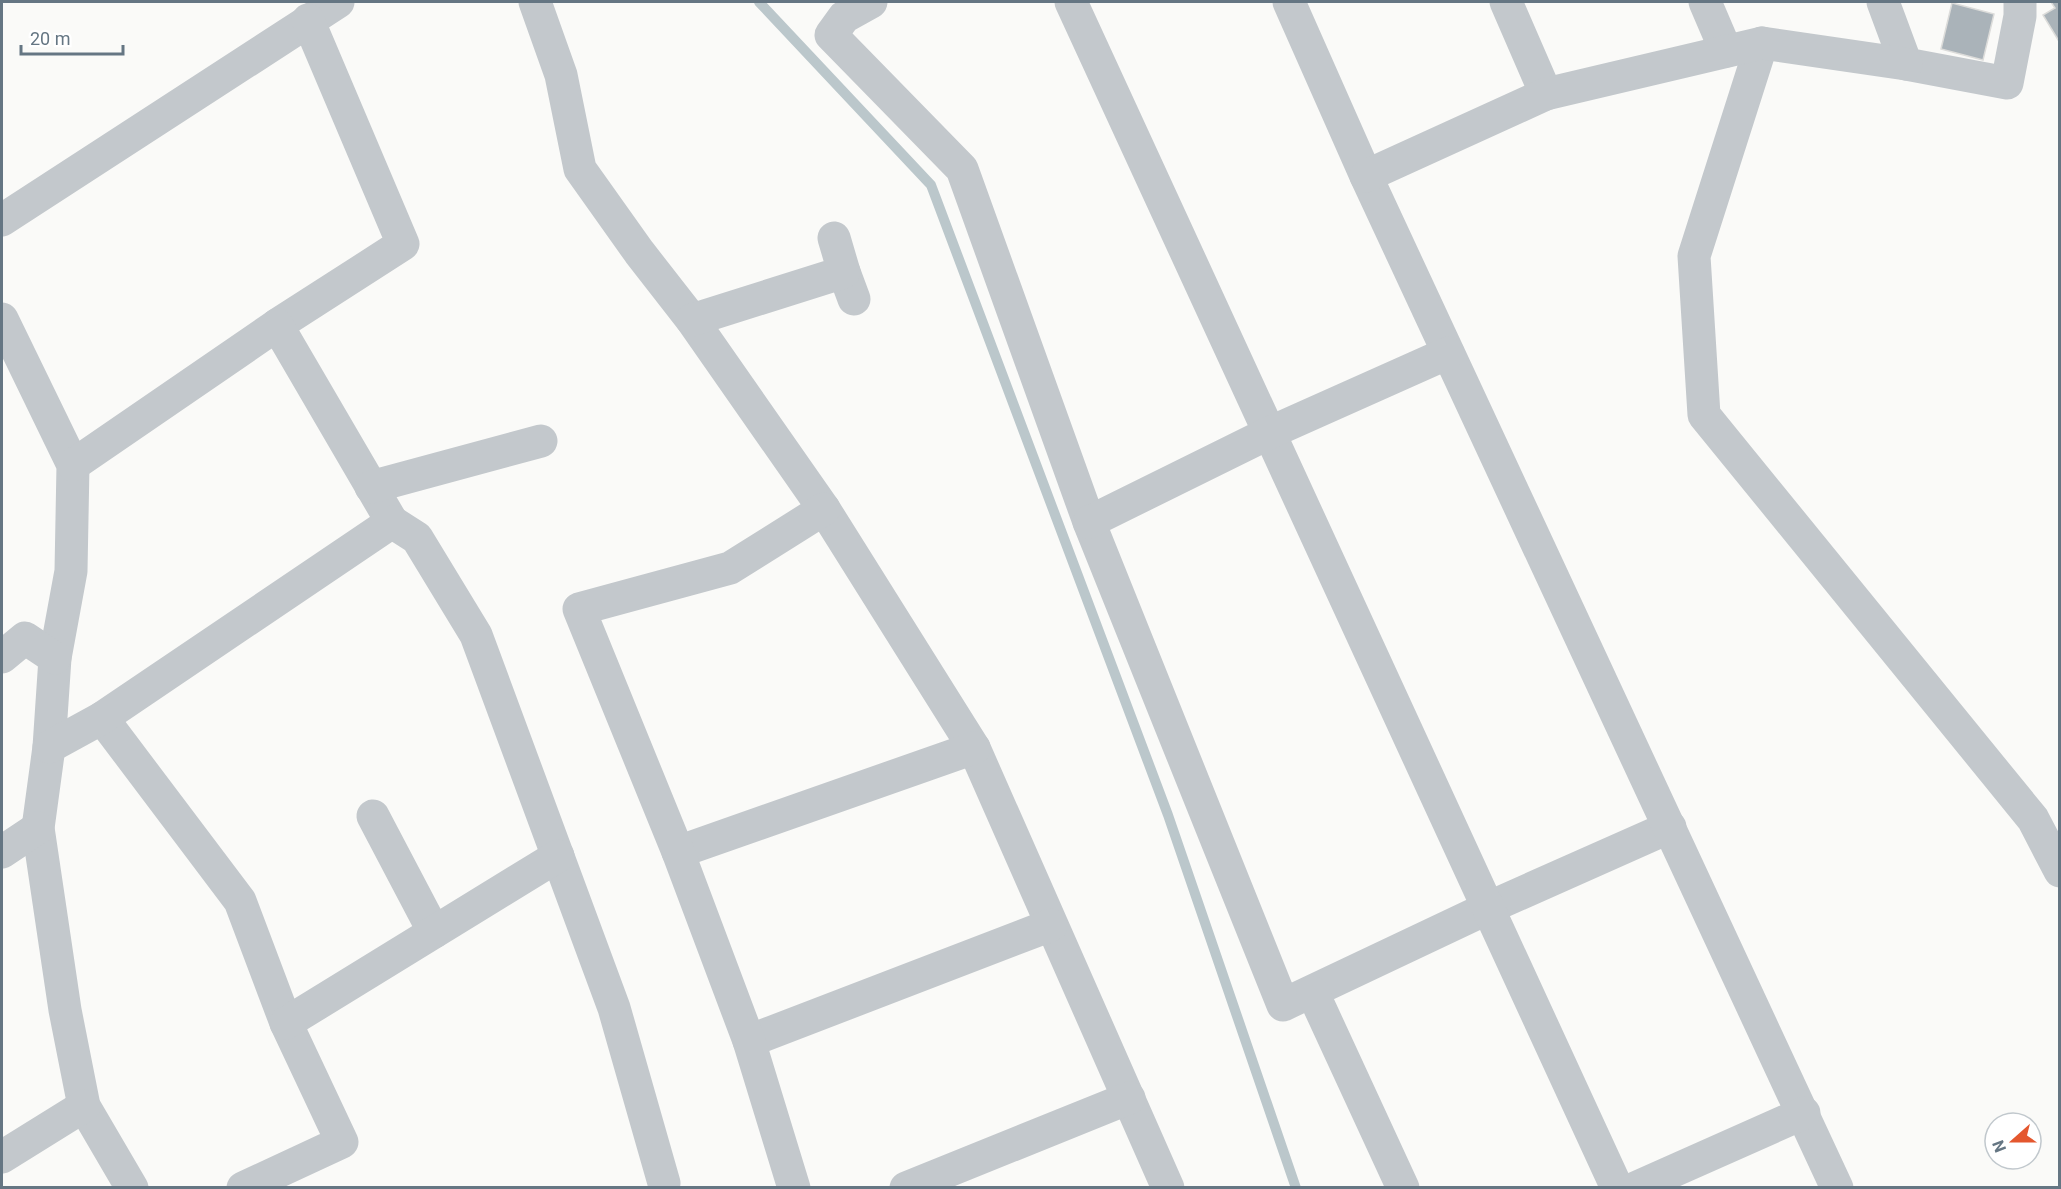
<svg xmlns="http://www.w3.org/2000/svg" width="2061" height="1189" viewBox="0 0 2061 1189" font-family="Roboto,sans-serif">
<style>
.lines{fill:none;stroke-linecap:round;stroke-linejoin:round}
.stream{stroke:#bbc7cb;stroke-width:10}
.building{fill:#aab3b9;stroke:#dcdcda;stroke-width:1.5}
.minor{stroke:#c3c8cc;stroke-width:33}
</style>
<rect width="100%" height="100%" fill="#fafaf8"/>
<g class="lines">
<polyline class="stream" points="759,2 931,185 1168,815 1296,1188"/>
</g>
<g class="building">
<polygon points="2051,2 2060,2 2060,43 2043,15 2055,8"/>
<polygon points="1952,3 1994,14 1983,60 1941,49"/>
</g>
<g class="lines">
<g class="minor">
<polyline points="535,2 561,75 580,169 639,252 692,320 824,509 974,748 1168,1188"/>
<polyline points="871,2 844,17 831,35 962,169 1089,522 1283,1005 1490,907 1670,827"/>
<polyline points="1071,2 1617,1188"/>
<polyline points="1289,2 1366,176 1837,1188"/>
<polyline points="1506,2 1546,94"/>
<polyline points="1705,2 1726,51"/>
<polyline points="1883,2 1906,64 2007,83 2020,16 2020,2"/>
<polyline points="1762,43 1694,256 1704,415 2033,819 2060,871"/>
<polyline points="1366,176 1546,94 1762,43 1906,64"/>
<polyline points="2,220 338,2"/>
<polyline points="844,272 854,299"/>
<polyline points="2,319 73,465 71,571 55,658 49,747 38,828 65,1010 84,1106 132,1188"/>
<polyline points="692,320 844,272 834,238"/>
<polyline points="277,325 403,244 308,20"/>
<polyline points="73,465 277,325 392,522"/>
<polyline points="371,487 541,441"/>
<polyline points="1089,522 1271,432 1448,353"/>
<polyline points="2,657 25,638 55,658"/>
<polyline points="102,718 240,901 286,1023 342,1142 243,1188"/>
<polyline points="49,747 102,718 392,522 417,538 476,635 614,1008 664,1183"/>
<polyline points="373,816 434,932"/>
<polyline points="2,852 38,828"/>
<polyline points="678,852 974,748"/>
<polyline points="1313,993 1403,1188"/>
<polyline points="286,1023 558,856"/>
<polyline points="749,1041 1051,925"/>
<polyline points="2,1157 84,1106"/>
<polyline points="794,1188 749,1041 678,852 579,609 730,568 824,509"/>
<polyline points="906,1188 1129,1098"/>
<polyline points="1635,1188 1804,1113"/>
</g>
</g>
<rect width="2061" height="1189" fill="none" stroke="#657683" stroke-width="6"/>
<g transform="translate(2013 1141) rotate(249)"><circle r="28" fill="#ffffff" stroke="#c1c8cd" stroke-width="1.5"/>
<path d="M0-4.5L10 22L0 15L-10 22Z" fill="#e4572e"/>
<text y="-9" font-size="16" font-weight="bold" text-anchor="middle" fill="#657683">N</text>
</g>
<path d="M21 45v9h102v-9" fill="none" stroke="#657683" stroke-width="3"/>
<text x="30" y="45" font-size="18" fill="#657683" stroke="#ffffff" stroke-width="4.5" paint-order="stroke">20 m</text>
</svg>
